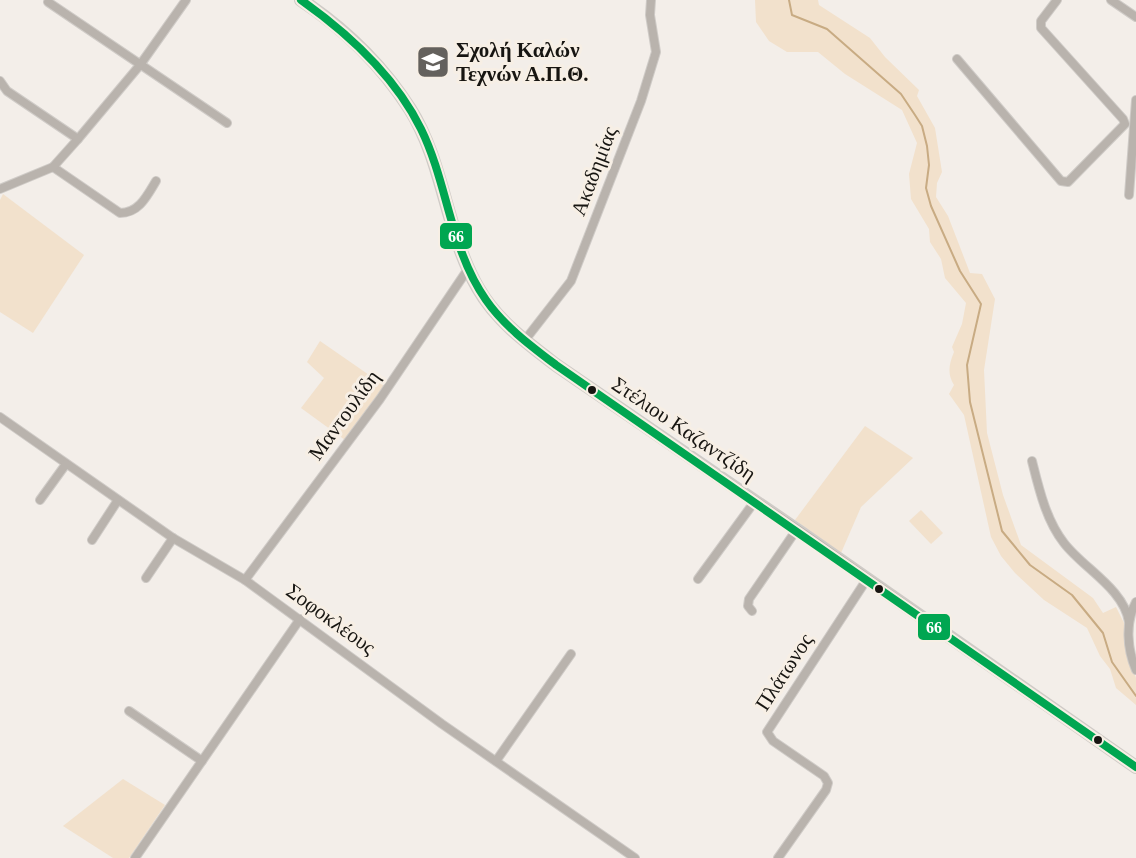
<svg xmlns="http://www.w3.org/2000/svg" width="1136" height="858" viewBox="0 0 1136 858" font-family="Georgia,serif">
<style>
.green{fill:#f2e1cc}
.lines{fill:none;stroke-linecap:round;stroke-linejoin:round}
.stream{stroke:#c8ab83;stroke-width:2}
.minor-casing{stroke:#cfcbc7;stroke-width:10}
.secondary-casing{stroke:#cfcbc7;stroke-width:14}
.minor{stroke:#b9b3ad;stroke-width:8}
.secondary{stroke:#b8b2ac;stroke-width:10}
.bus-1-casing{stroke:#f7efe5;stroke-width:12}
.bus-1{stroke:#00a651;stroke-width:8}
.bus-dot{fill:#171511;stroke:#f7efe5;stroke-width:2}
.labels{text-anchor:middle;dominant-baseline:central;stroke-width:6;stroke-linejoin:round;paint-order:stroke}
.poi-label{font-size:21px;font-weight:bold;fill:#171511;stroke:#f7efe5;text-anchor:start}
.street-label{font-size:21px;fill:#171511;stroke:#f7efe5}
.line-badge{stroke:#f7efe5;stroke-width:2}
.badge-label{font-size:16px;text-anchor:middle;font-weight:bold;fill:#fff}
</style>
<rect width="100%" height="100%" fill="#f3eee9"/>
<g class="green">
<path d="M755 0H818L819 5 870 38 885 57 919 90 917 96 935 128 942 172 937 183 936 197 948 216 970 273 982 274 995 299 984 370 987 433 1003 495 1021 545 1093 598 1103 613 1116 607 1125 625 1127 650 1136 678V705L1116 688 1110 669 1100 656 1087 628 1044 600 1015 573 1001 556 991 537 964 415 949 394 954 385C947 374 949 364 954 352L952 347 962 324 966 303 945 278 941 259 930 242 929 229 911 199 909 174 917 143 902 110 845 74 818 52H787L769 41 756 22Z"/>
<polygon points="3,194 84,255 33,333 0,312 0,200"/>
<polygon points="320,341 385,386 345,440 301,408 324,378 307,362"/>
<polygon points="865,426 913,458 861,507 841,553 795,520"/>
<polygon points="921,510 943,533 931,544 909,521"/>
<polygon points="123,779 165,805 129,858 113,858 63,826"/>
</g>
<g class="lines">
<polyline class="stream" points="789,0 792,15 827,29 901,94 915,115 922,126 927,146 929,165 926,188 931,206 960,271 981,304 967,365 970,402 1002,531 1030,565 1072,595 1103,633 1112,662 1136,696"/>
<defs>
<g id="minor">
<polyline points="1111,0 1136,17"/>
<polyline points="48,2 227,123"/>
<polyline points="957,59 1061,181 1068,182 1125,124 1123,119 1041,28 1041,21 1057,0"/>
<polyline points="0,81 7,91 78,139 140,65 186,0"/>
<path d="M53 167 120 213C139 213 147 196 156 181"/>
<polyline points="0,189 53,167 78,139"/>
<polyline points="1129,195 1136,100"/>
<polyline points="525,340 571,281 641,101 656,52 650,15 651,0"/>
<polyline points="0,417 173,538 245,580 442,724 635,858"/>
<path d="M1032 461C1039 489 1046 520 1064 543 1083 568 1124 589 1129 622"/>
<polyline points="40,500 66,464"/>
<polyline points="92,540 118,500"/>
<polyline points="146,578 173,538"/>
<polyline points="698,579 755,501"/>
<polyline points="245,580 380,399 468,269"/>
<path d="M1136 602C1125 622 1127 649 1136 670"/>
<polyline points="752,611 748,606 749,599 797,529"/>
<polyline points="129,711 202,761"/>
<polyline points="496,761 571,654"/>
<polyline points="135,858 300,619"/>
<polyline points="778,858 826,790 828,783 824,776 773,741 767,732 867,579"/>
</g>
<path id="secondary" d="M301 0C345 29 381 64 410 109 444 163 446 233 478 288 496 320 527 343 556 365L800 532 1136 767"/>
</defs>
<use href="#minor" class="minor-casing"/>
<use href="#secondary" class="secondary-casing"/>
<use href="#minor" class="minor"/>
<use href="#secondary" class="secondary"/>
<defs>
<path id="bus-1" d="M301 0C349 34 395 76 421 129 448 184 450 249 486 300 504 326 531 346 556 365L1136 767"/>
</defs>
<use href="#bus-1" class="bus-1-casing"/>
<use href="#bus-1" class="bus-1"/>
</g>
<defs>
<symbol id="university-square" viewBox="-11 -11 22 22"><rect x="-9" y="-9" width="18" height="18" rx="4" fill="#64615d" stroke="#f7efe5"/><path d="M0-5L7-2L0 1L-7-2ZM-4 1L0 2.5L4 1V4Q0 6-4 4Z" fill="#fff"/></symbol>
</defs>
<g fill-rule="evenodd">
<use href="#university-square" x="414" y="43" width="38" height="38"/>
</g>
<g class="bus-dot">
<circle cx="592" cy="390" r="5"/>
<circle cx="879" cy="589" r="5"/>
<circle cx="1098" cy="740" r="5"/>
</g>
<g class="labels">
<g class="poi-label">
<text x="456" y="50">Σχολή Καλών<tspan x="456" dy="24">Τεχνών Α.Π.Θ.</tspan></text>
</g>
<g class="street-label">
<text transform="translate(594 171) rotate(-69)">Ακαδημίας</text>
<text transform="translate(344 415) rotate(-54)">Μαντουλίδη</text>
<text transform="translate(684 429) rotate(34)">Στέλιου Καζαντζίδη</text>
<text transform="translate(331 619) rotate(36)">Σοφοκλέους</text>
<text transform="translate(784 672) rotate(-57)">Πλάτωνος</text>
</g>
</g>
<g class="line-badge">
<rect x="439" y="222" width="34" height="28" rx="6" fill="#00a651"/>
<rect x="917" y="613" width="34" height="28" rx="6" fill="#00a651"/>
</g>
<g class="badge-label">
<text x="456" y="242">66</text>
<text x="934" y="633">66</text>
</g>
</svg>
